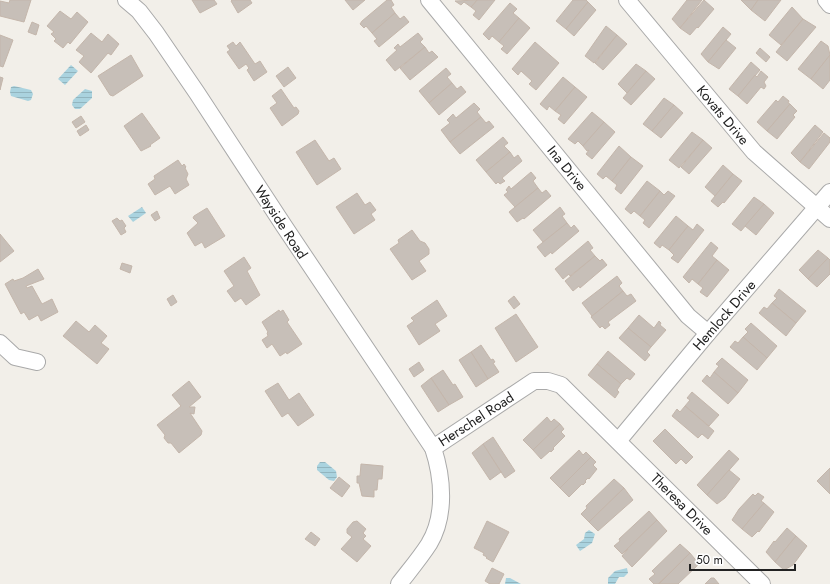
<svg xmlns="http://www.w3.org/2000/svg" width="830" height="584" viewBox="0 0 830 584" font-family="Jost,sans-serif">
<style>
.water{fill:url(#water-rules)}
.building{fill:#c7bfb8;stroke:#c4b6ab}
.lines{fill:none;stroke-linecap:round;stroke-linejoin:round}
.minor-casing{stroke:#a9a9a9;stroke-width:18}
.minor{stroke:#fff;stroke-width:16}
.labels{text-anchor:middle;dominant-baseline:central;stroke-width:3;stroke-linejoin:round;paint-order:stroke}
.street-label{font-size:14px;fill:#222;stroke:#fff}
</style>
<defs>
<pattern id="water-rules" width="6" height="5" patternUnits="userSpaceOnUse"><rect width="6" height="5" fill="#aad3df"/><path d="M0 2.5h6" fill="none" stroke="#92b5bf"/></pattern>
</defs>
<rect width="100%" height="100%" fill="#f2efe9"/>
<g class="water">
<polygon points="71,65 78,71 65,85 58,79"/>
<polygon points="14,86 31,90 33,94 31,100 28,101 11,96 10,92 11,87"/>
<polygon points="85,89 92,91 92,98 80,109 75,109 72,105 73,100"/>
<polygon points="142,207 146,213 133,222 128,216"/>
<polygon points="320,462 325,462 336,471 337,477 334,481 329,480 317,470 317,466"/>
<polygon points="589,530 595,534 592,543 580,551 576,545 584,539 585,533"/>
<polygon points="627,568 628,573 624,577 619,577 615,584 608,584 608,578 615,571"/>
<polygon points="506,578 510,578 521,584 505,584"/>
</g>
<g class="building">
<polygon points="10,0 31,0 24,22 0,16 0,1 9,3"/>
<polygon points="192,0 214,0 217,4 200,13"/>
<polygon points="232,0 250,0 252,3 238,13 231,1"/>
<polygon points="345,0 365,0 353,10"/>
<polygon points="387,0 391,0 394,5 391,7 395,13 372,33 366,26 364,28 360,24 362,21"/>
<polygon points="477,0 495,0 479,20 473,15 476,11 471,7"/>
<polygon points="477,0 471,7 464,2 461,5 455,1"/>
<polygon points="573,0 586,0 588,2 566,29 556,21"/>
<polygon points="687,0 702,0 680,28 672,19"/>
<polygon points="704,0 714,9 698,28 697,27 690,35 680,28"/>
<polygon points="741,0 758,0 751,10"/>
<polygon points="758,0 781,0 765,21 751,10"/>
<polygon points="588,2 596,10 574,36 566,29"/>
<polygon points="510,3 517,9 513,13 519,18 499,42 492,36 489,40 483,34"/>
<polygon points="792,7 803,19 781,45 769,35"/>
<polygon points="60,11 71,19 77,12 88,22 70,44 68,42 63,48 54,41 56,39 51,34 54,32 47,26"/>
<polygon points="395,13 400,19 404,16 409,22 379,47 374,41 377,39 372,33"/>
<polygon points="519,18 530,28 507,54 501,49 504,46 499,42"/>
<polygon points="803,19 816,27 787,61 776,52"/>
<polygon points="32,22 39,25 36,35 28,32"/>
<polygon points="606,26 617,35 594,63 585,56"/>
<polygon points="723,27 731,34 708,62 701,54"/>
<polygon points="91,33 102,42 108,34 119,44 111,55 108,53 91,73 79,62 84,56 76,50"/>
<polygon points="418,33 423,39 420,42 425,47 395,71 386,60 397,50 394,48 398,44 400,47"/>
<polygon points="0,35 13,40 3,67 0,66"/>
<polygon points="617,35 627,44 603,70 595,63"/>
<polygon points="726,40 736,48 719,69 708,62"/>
<polygon points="821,41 828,46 830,55 811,79 798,69"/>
<polygon points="233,42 236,46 240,42 255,64 260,61 267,72 254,81 247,70 249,68 246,64 239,69 227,52 230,50 227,46"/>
<polygon points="535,42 559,63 536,90 529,84 532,81 521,71 518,75 512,69"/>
<polygon points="425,47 429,53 432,51 438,57 410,80 400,68"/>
<polygon points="760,48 770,57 766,62 756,53"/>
<polygon points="131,55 143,76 113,96 110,95 98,76"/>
<polygon points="830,55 830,80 823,89 811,79"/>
<polygon points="751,62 760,70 738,96 729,89"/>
<polygon points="636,64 646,71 627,93 618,84"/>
<polygon points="288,67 296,78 284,87 276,76"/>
<polygon points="446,68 451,74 447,77 452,83 429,103 419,91"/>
<polygon points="646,71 655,79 631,105 623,98"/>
<polygon points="761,71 768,77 764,82 766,86 764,89 761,87 747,104 738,96 755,75 757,77"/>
<polygon points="0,77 3,78 0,90"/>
<polygon points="563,77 575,87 555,111 549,106 547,110 540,104"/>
<polygon points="452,83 457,89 461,86 466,92 439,115 429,103"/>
<polygon points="575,87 587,97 564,124 558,119 561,115 555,111"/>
<polygon points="281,89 294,108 296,107 299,111 298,114 282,126 270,108 277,103 272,96"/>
<polygon points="783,96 789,101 788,103 790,104 767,131 757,122 776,100 778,102"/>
<polygon points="664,98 674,105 652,131 643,124"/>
<polygon points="474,103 480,109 477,112 481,117 450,142 441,130 450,123 447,120 453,114 456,118"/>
<polygon points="790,104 797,111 793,115 795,117 777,139 767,131"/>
<polygon points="674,105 683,113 661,138 652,131"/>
<polygon points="592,112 604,122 583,146 578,141 575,144 568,139"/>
<polygon points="142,113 160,138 150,145 151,146 141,151 124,126"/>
<polygon points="81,116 85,122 76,128 72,122"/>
<polygon points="481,117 486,123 489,121 494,127 460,154 450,142"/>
<polygon points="604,122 615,132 592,159 586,154 589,150 587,151 583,146"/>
<polygon points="86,125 89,130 80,136 77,131"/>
<polygon points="815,125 823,132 800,162 791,153"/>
<polygon points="692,132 703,140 679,168 669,160"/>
<polygon points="824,133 830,138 830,142 809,169 800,162"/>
<polygon points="503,137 508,143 504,146 510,152 486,172 476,160"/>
<polygon points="315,140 329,161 334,158 341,169 317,185 296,152"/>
<polygon points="703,140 712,148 689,174 681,167"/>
<polygon points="619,146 631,157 612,181 606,176 603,179 597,174"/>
<polygon points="510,152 514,158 518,155 522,161 502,178 505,181 500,184 498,182 496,184 486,172"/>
<polygon points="631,157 643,166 621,194 615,189 617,185 612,181"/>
<polygon points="178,160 182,166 184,164 186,167 185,168 188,174 186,179 189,185 175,194 170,186 155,195 148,184 155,179 154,176"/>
<polygon points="723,165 733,174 715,196 705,187"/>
<polygon points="531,172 536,178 533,181 538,188 515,207 504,195 508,192 506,190 509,186 511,189"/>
<polygon points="733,174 742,181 724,203 723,202 718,207 711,201"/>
<polygon points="647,181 660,191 640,216 634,211 631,214 625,209"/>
<polygon points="538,188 542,193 546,190 551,196 524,219 523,218 517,222 509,212"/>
<polygon points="660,191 664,195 668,191 675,196 649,228 643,223 645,220 640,216"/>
<polygon points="357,193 365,205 370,202 376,210 371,214 375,220 354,234 336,207"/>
<polygon points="754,197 764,204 741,231 732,224"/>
<polygon points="764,204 774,213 756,235 745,226"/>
<polygon points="560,207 565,214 562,216 567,223 543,242 533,230"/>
<polygon points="207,208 225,236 205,248 202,242 195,246 187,233 198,223 193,218 194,216"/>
<polygon points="157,211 160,218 155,221 151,215"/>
<polygon points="676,216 688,226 669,250 662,245 660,248 654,243"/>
<polygon points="117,218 120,221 122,220 126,226 124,228 126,232 121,235 112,221"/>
<polygon points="567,223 571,228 574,225 579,231 552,254 551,252 545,257 537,247"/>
<polygon points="697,224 704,230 678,263 671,258 674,255 669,250 688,226 693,230"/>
<polygon points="412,230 420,241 425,243 429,249 429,254 419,261 426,271 412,280 390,249 399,243 398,240"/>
<polygon points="0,234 14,251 0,262"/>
<polygon points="588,241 593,248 590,250 595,256 570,276 569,274 563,279 555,269"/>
<polygon points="711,242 718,248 712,256 717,260 698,284 692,279 689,283 683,277"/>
<polygon points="818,250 828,258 808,279 799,270"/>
<polygon points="595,256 600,261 602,259 607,265 580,288 579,286 573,291 565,281"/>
<polygon points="244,257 251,268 247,271 260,295 246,305 241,298 235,302 227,291 234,286 224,271"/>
<polygon points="828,258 830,260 830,274 817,287 808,279"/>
<polygon points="717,260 729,270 707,297 700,292 703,288 698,284"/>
<polygon points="122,263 132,266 130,273 120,269"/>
<polygon points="38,269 44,279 26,286 27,288 32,286 42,304 52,299 58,312 41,321 38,315 29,320 24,312 21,314 5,284 13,279 14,281 23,278"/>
<polygon points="617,276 622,283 619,286 623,291 592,316 582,303"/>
<polygon points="779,289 806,311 796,323 772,303 777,298 774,296"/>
<polygon points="623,291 627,296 631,294 636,301 608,322 610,325 605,329 602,326 600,328 591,317"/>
<polygon points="173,295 177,302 171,306 167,299"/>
<polygon points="514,296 520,304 514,309 508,301"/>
<polygon points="437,300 447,316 435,324 440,331 419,345 407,326 414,321 411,318"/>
<polygon points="772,303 796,323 786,336 759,313 764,307 767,309"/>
<polygon points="279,310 280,312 283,310 289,320 287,322 302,344 287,354 286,352 280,356 272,344 267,348 262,340 268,336 267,333 268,332 262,322"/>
<polygon points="516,314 538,347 516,362 495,328"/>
<polygon points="639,315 654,328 659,321 661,323 660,325 666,330 651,347 628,328"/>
<polygon points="76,321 89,332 95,325 107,336 101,343 109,349 97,364 63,336"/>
<polygon points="751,323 777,346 767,358 743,337 748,332 745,329"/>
<polygon points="628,328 651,347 647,352 650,355 645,361 619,338"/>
<polygon points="743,337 767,358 757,370 730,347 735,341 738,343"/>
<polygon points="481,345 491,360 493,359 495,362 493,363 499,372 488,379 471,352"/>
<polygon points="608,351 635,374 630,380 627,378 621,384 597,364"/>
<polygon points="471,352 488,379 476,387 459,360"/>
<polygon points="722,358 748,380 738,393 714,372 719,366 716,364"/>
<polygon points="419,362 424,370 414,377 409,369"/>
<polygon points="597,364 621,384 617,390 619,392 615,398 588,375"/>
<polygon points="443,370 453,385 455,384 463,397 449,405 431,378"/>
<polygon points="714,372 738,393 728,404 702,381 707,375 710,378"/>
<polygon points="431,378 449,405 438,412 421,386"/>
<polygon points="189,381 201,397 189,407 195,407 194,414 190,413 202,431 201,435 179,453 171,443 168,443 164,438 165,435 157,425 181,406 172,395"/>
<polygon points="278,383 289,400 299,393 314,415 298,426 288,413 282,417 265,391"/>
<polygon points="692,392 719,415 709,426 685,406 690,400 687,398"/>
<polygon points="685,406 714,431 708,439 702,434 698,438 672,416 677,409 680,412"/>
<polygon points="547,417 551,422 554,419 560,424 533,450 523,440"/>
<polygon points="560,424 564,429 561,432 565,436 553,448 554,449 551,452 550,451 541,459 533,450"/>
<polygon points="665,429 693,457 686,464 681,459 676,464 653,441"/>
<polygon points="493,437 515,471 505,478 483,444"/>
<polygon points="483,444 501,472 490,480 472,453"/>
<polygon points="579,450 583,455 586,452 591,457 560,488 550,478"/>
<polygon points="729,450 739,459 707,495 697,485"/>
<polygon points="591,457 596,462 593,465 597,469 589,479 588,478 585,481 586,482 583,485 582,484 569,497 560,488"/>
<polygon points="361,464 383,466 382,479 378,479 377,490 374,490 374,497 362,496 359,483 357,483 357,476 360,476"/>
<polygon points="830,468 830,494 817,481"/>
<polygon points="729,470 740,479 725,498 717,504 707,495"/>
<polygon points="339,477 350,486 342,497 330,488"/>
<polygon points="614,479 624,488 589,522 581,514 587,508 586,506"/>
<polygon points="624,488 633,500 598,531 589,522"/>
<polygon points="758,493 764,497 761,501 764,503 742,529 732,520 739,509 753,494 755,496"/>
<polygon points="764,503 774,512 759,532 758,531 752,537 742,529"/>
<polygon points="649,511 657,520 622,554 614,546 620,541 619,539"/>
<polygon points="657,520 667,531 632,567 622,556 628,549 622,554"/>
<polygon points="357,521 366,529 363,533 366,536 363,539 371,546 357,562 341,549 352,537 347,533 347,529 353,522"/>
<polygon points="487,521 509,532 493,562 486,558 487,557 483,555 484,553 474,548"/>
<polygon points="787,528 796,536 775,562 766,552 774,541 775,542"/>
<polygon points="311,532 320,539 315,546 305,539"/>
<polygon points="796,536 807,546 793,565 784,570 775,562"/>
<polygon points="680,544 690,553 658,584 654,584 649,579 655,574 652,571"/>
<polygon points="690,553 699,564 678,584 659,584"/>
<polygon points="492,568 504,574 499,584 490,584 485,581"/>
<polygon points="711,578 714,578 719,584 705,584"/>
</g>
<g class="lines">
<defs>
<g id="minor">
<path d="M126 0 139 11 156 33 197 93 284 226 433 448C443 478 446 516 429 544 420 558 409 571 399 584"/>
<polyline points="429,0 688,316 708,333"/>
<polyline points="627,0 754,152 830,219"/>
<polyline points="826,0 830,5"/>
<polyline points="0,343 15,357 37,362"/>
<polyline points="619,440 708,333 830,192"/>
<polyline points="433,448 534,381 548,381 561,385 762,584"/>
</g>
</defs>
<use href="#minor" class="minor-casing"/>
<use href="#minor" class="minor"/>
</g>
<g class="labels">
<g class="street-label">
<text transform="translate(723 115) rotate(50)">Kovats Drive</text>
<text transform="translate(567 168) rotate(51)">Ina Drive</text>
<text transform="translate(281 222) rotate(57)">Wayside Road</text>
<text transform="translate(724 315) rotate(-49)">Hemlock Drive</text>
<text transform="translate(476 419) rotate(-33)">Herschel Road</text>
<text transform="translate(682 504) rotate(45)">Theresa Drive</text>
</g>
</g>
<path d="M690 564v6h105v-6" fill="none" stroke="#222222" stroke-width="2"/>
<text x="696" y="564" font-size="12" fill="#222222" stroke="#ffffff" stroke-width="3" paint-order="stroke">50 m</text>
</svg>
